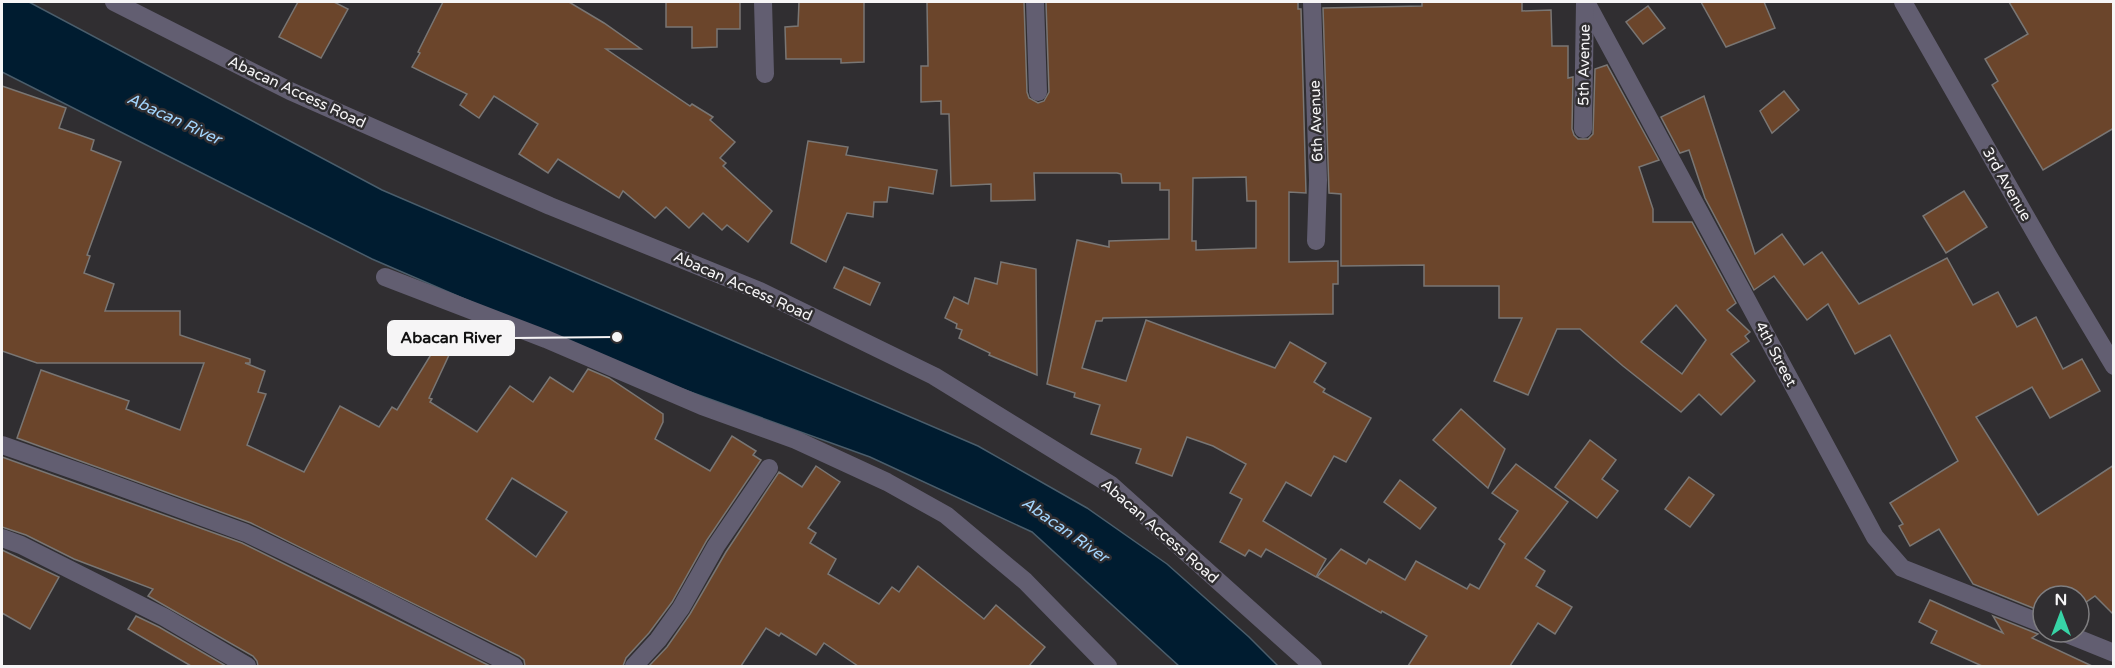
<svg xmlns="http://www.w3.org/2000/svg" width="2115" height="668" viewBox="0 0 2115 668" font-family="'Varela Round',sans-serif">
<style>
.water{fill:#001c30;stroke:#4a5d6b;stroke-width:1.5}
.building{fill:#6b452b;stroke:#797674;stroke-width:1.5;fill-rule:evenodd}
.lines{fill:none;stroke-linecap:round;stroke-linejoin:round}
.minor{stroke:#625e71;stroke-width:18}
.labels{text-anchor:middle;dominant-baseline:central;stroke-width:5;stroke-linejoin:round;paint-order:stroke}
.street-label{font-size:15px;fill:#f6f5f6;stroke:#302e31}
.water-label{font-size:16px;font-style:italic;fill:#a3d5fd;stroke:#302e31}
.leader{fill:none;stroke:#f6f5f6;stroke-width:2}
.callout-dot{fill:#f6f5f6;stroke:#302e31;stroke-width:2}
.callout{fill:#f6f5f6;stroke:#f6f5f6;stroke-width:2}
.callout-label{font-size:16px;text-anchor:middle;font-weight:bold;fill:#111}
</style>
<rect width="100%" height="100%" fill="#302e31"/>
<polygon class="water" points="2,2 29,2 382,190 978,446 1087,508 1167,564 1249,637 1278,666 1179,666 1032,532 870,457 624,368 372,259 2,72"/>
<g class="building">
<polygon points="298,2 334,2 348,9 321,58 279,37"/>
<polygon points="443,2 569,2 604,23 641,49 606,49 690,106 692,104 713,117 710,120 735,142 720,158 726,163 723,166 772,211 748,242 727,225 722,230 703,213 689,228 666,207 655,218 623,191 619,198 558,159 548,173 519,154 538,124 494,96 479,118 460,105 467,94 412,67 420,53 418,52"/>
<polygon points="666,2 740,2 740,29 717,29 717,47 692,48 692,27 666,27"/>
<polygon points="799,2 864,2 864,62 841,63 841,59 786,59 785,27 798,26"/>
<path d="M927 2H1024L1027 92 1029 98 1038 103 1044 101 1049 92 1046 2H1298V9H1301L1306 193 1289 192V262L1338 261V284H1333V314L1103 318 1102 321H1096L1082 368 1126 381 1146 320 1275 368 1290 342 1326 363 1314 382 1325 389 1323 392 1371 418 1346 462 1334 456 1311 496 1286 482 1263 521 1326 559 1316 577 1266 549 1261 557 1249 550 1245 556 1220 542 1242 499 1230 493 1246 464 1213 446 1187 437 1172 476 1136 463 1141 449 1091 434 1100 405 1074 397 1075 393 1047 384 1077 240 1109 247V241L1169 239V190H1160V183H1122L1121 174 1117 173H1034L1035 200 991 201V184L951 186 949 114H941V101L921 102V66H928ZM1246 177 1247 201H1256V248L1196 250V241H1192L1193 178Z"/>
<path d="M1422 2H1522V11L1551 10 1552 46H1568V78L1573 77 1572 129 1574 135 1578 139H1588L1593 134 1595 69 1607 65 1659 160 1639 167 1653 209V222H1692L1736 303 1727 310 1750 332 1745 336 1749 341 1731 354 1755 381 1721 415 1699 394 1681 412 1623 366 1580 329H1557L1528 395 1494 381 1522 318H1499V286H1424V265L1341 266V194L1329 193 1323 8 1422 6ZM1676 305 1706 340 1682 374 1641 342Z"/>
<polygon points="1701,2 1764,2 1775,28 1726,47"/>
<polygon points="2009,2 2114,2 2114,128 2043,170 1992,85 1998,81 1985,59 2028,34"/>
<polygon points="1648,6 1665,28 1643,44 1626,22"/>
<path d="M2 86 66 108 59 128 94 140 91 150 121 162 87 255 90 256 84 273 114 284 105 311H180V335L250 359V363H245L265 371 258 392 266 394 247 445 304 472 340 406 379 427 392 407 397 410 435 348 449 355 429 398 432 399 430 402 477 432 510 386 533 402 550 377 573 392 588 369 609 378 663 414V422L655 439 710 471 732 436 756 451 753 455 761 460 707 540 672 602 649 633 626 658 623 666H525L524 660 519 656 251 523 17 438 41 370 129 401 126 409 180 430 204 363H37L2 351ZM512 478 567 512 536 557 486 519Z"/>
<polygon points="1784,91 1799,110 1772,133 1760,111"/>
<polygon points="1704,96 1755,254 1782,234 1804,265 1822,252 1859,304 1947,258 1973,305 1998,292 2017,327 2036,317 2063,369 2082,359 2100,391 2050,418 2032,387 1976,417 2038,515 2114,465 2114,615 2095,596 2079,607 2079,596 2043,596 2043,612 1973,584 1939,529 1910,546 1899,526 1903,524 1890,503 1958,461 1890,335 1855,354 1828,304 1807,320 1774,276 1754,290 1705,198 1689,150 1680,153 1661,117"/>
<polygon points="808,141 848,147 846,155 937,170 933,194 889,187 887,202 874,202 873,217 847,213 826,262 791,243"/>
<polygon points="1964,191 1987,227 1946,253 1923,216"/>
<polygon points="1001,262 1036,269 1037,375 989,355 990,353 959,338 962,330 956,328 957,324 945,318 954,297 968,304 975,278 997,284"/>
<polygon points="844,267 880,283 870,305 834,288"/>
<polygon points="1461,409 1505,449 1488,488 1433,440"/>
<polygon points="1590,440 1616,460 1602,479 1618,491 1597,518 1555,487"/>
<polygon points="2,457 242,543 490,666 258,666 257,661 253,656 148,596 153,589 74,559 26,535 2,527"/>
<polygon points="1516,464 1568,502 1525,558 1545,571 1536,586 1572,607 1555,634 1538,623 1510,666 1408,666 1427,636 1382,611 1381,613 1317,577 1341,549 1366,564 1369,559 1405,580 1416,561 1467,589 1470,584 1479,589 1505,544 1499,539 1518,511 1492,493"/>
<polygon points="816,466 840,482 808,528 816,533 810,543 836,559 828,574 879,604 892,587 899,592 918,566 984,619 996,605 1045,647 1029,666 858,666 824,643 816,655 781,633 779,636 766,628 741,666 649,666 667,647 690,614 726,552 779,472 802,487"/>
<polygon points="1689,477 1714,495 1690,527 1665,509"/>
<polygon points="1400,480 1436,508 1420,529 1384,502"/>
<polygon points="2,550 59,577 30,629 2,613"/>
<polygon points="1930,600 2003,633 1993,616 2038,634 2032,638 2092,666 1982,666 1931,643 1937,631 1919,622"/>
<polygon points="136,616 159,627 226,666 191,666 128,629"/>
</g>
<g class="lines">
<g class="minor">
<polyline points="114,2 290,91 550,206 760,291 934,376 1111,485 1313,666"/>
<polyline points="763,2 765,74"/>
<polyline points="1035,2 1038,92"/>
<polyline points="1312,2 1318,180 1316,241"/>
<polyline points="1586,2 1875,537 1902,568 2043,624"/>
<polyline points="1903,2 2049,257 2114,366"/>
<polyline points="1583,129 1585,3"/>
<polyline points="385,277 546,339 702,406 796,440 887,482 946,515 1025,581 1108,666"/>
<polyline points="2,445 85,474 246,533 368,592 514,666"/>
<polyline points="2,538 21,545 164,617 247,666"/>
<polyline points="2062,632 2114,653"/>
<polyline points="634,666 658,640 681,608 716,546 769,468"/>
</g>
</g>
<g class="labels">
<g class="street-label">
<text transform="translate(1584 65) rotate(-89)">5th Avenue</text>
<text transform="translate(297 92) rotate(25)">Abacan Access Road</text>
<text transform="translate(1316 121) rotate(-92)">6th Avenue</text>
<text transform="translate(2007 184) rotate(60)">3rd Avenue</text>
<text transform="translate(743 286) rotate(24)">Abacan Access Road</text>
<text transform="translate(1776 354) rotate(62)">4th Street</text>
<text transform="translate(1160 531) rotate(41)">Abacan Access Road</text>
</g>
<g class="water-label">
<text transform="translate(174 119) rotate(25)">Abacan River</text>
<text transform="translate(1065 530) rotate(35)">Abacan River</text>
</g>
</g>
<path class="leader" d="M617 337L514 338"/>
<circle class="callout-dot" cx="617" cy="337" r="6"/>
<rect class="callout" x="388" y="321" width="126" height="34" rx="6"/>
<g class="callout-label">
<text x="451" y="343">Abacan River</text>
</g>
<rect width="2115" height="668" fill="none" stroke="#f6f5f6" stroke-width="6"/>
<g transform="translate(2061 614)"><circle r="28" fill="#302e31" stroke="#7f7e80" stroke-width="1.5"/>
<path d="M0-4.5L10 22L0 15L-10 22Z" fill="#37d4a6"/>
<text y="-9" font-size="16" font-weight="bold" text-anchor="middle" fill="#f6f5f6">N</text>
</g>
</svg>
